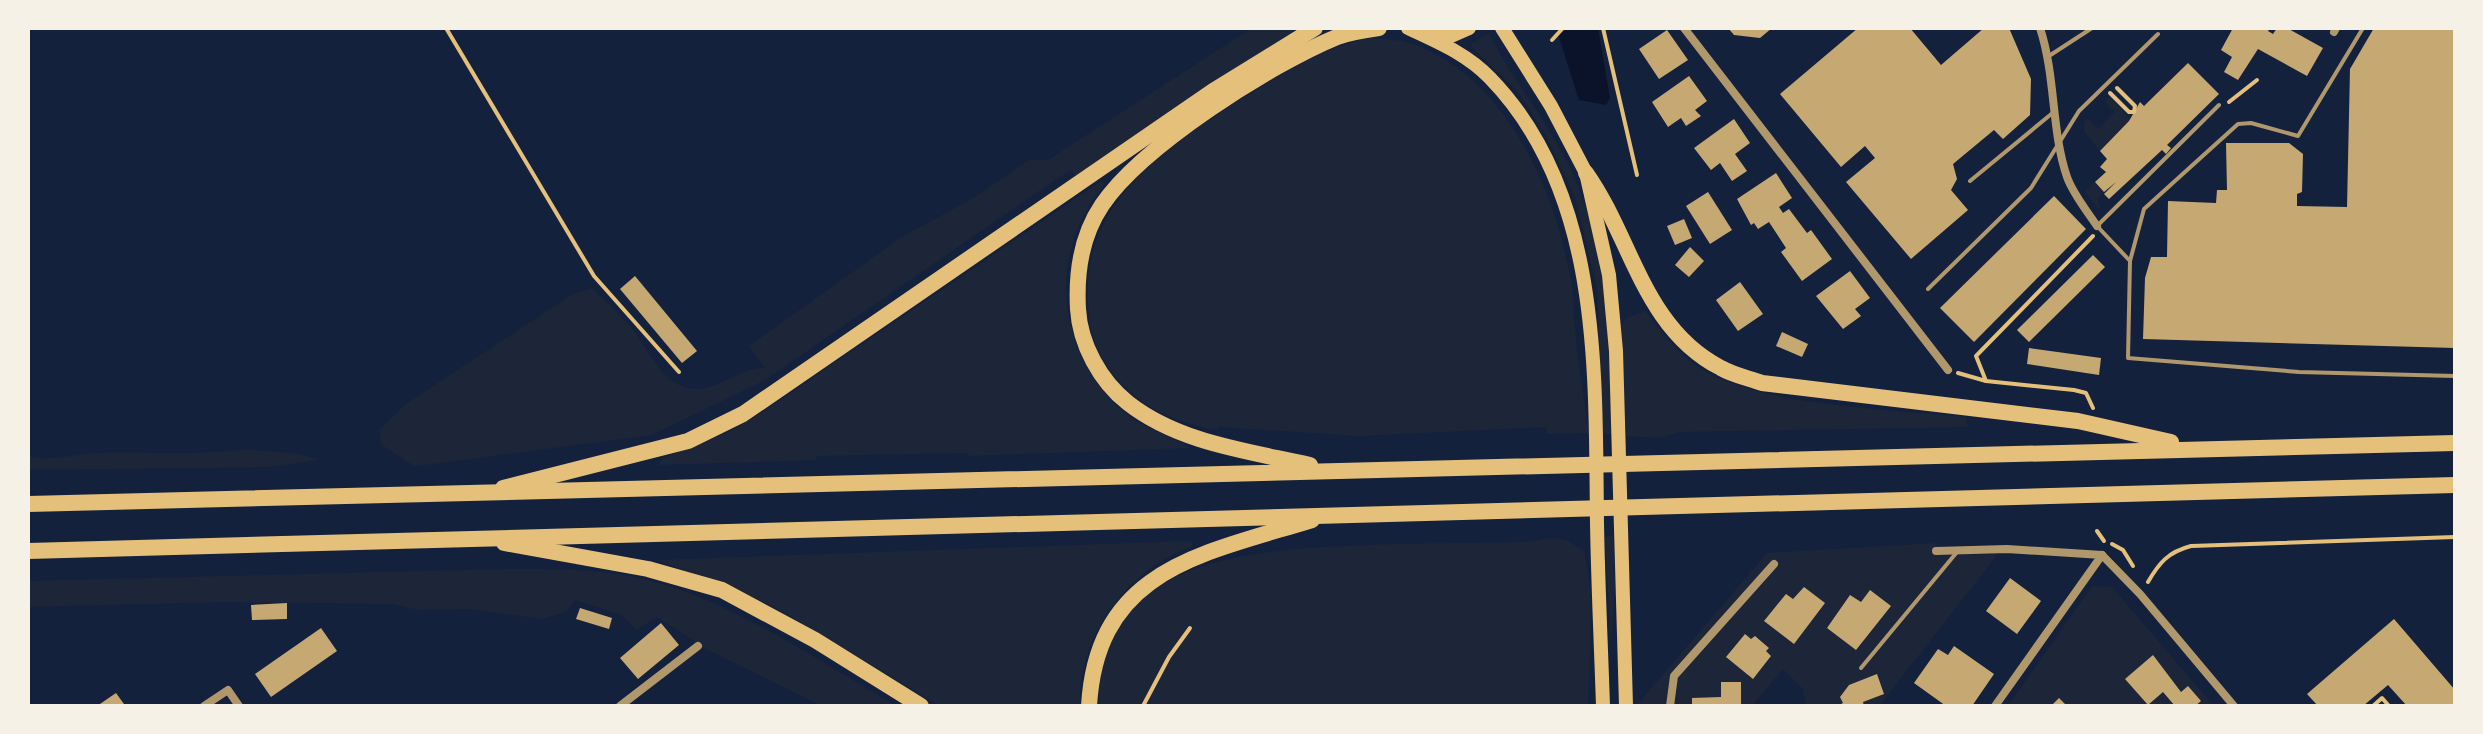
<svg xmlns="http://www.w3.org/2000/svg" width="2483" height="734" viewBox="0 0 2483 734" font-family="'Nunito Sans',sans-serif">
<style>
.green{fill:#1d2539}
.water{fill:#0b132b}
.building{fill:#c6a872}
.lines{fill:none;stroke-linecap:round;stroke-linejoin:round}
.path{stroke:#e5c07b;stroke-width:4}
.service{stroke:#b1986c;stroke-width:4}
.minor{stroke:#b1986c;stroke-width:8}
.primary{stroke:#e5c07b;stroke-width:14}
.motorway{stroke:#e5c07b;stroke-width:16}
</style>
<rect width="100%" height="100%" fill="#14213d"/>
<g class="green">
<path d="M1252 28H1298L1076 176 1072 170 1058 178 765 380 652 435 433 464 414 466 382 445 379 430 406 404 573 294 591 288C607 302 626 319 638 337 652 356 667 389 695 389 720 390 739 367 765 368L749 346 902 237 975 197 1029 160H1048Z"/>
<path d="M1489 33C1511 78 1545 118 1568 164 1610 247 1609 343 1612 434H1603L1597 289 1575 197 1546 136 1519 93 1470 45Z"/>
<path d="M1369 38C1387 39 1407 40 1423 48 1508 85 1554 189 1570 276 1574 293 1573 312 1575 330 1578 365 1584 399 1589 433L1546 434V427L1359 436 1219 427 1216 430C1167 421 1128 401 1102 358 1091 340 1089 320 1088 299 1082 202 1171 143 1243 98 1282 74 1324 47 1369 38Z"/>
<polygon points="2110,97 2130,119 2100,151 2084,131 2084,123 2088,119 2098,129 2115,112 2105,102"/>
<path d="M1100 182 1104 183 1103 187C1044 257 1058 362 1130 417 1149 431 1172 436 1190 448L970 456 967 453 817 456 816 460 658 465 663 458 729 432 764 411Z"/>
<polygon points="2094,182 2104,192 2098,199 2100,211 2085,192"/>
<path d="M1645 311C1664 335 1684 361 1712 375 1776 407 1893 409 1966 417L1968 427 1678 432 1661 438 1626 436 1621 325 1628 317Z"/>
<path d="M247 449C267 453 302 451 317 460L270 467 28 470V456C50 462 73 454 97 453 146 451 198 456 247 449Z"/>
<polygon points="1613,536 1615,585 1611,646 1605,537"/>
<path d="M1552 538 1568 541 1584 551C1596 601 1589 655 1588 706H1098C1102 563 1233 552 1343 546 1405 543 1465 543 1526 542Z"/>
<path d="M1189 541 1193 543 1191 547C1126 570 1078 637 1080 706H940L778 609 733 587 656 560Z"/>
<polygon points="1936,543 1941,555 1998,554 1879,706 1806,706 1803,689 1783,669 1752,706 1636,706 1767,553"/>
<path d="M505 569C554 569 603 568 651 581 732 601 824 664 896 706H822L706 649 657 617 636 630 622 615 576 600 566 612 542 619 469 609 419 610 393 604 223 602 28 607V581Z"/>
<polygon points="2092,586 2112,587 2214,706 2008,706"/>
</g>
<polygon class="water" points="1556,28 1598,28 1610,98 1606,105 1579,100"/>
<g class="building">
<polygon points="1728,28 1772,28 1760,38 1734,35"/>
<polygon points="1858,28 1910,28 1941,65 1984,28 2009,28 2031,79 2030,115 2003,139 1994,130 1953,164 1957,179 1951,190 1968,210 1911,259 1846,182 1875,158 1865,146 1841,167 1780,94"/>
<polygon points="2233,28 2270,28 2268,31 2273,34 2277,28 2287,28 2323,48 2307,76 2258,49 2238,80 2224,72 2232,57 2221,50"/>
<polygon points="2374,28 2455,28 2455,348 2143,339 2145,278 2151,257 2167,257 2168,201 2216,203 2217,190 2227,190 2226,143 2289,143 2303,154 2302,192 2297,194 2297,206 2347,207 2350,69"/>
<polygon points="1667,30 1688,60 1659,79 1639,49"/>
<polygon points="2188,63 2219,94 2167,145 2171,148 2166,154 2162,150 2109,199 2104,194 2116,182 2104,192 2095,182 2106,172 2100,167 2107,159 2100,151 2129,121 2140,102 2144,106"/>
<polygon points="1689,76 1707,101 1695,110 1701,116 1686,126 1681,118 1668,127 1652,102"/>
<polygon points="1734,119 1750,143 1735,154 1747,171 1732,181 1720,163 1711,170 1694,148"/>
<polygon points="1776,173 1792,198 1779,207 1783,213 1789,209 1807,233 1811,230 1832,259 1802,281 1781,252 1786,248 1769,222 1758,229 1754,223 1751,225 1737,199"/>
<polygon points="1708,192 1732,230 1710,244 1686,206"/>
<polygon points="2054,196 2086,229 1974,342 1940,308"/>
<polygon points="1684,219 1692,238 1675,245 1667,226"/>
<polygon points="1690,247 1704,261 1689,277 1675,265"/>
<polygon points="2093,255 2105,267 2029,342 2017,330"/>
<polygon points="1850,271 1870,298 1855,309 1861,316 1843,329 1816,296"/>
<polygon points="635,276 697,351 682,363 620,289"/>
<polygon points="1740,282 1763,314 1738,331 1716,300"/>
<polygon points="1782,332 1808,344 1802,357 1776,346"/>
<polygon points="2029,348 2101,358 2099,375 2027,364"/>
<polygon points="2010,578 2041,601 2017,634 1986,611"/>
<polygon points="1804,587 1825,603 1794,644 1764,621 1786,594 1793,599"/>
<polygon points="1870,590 1891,606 1856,650 1827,628 1850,595 1861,602"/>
<polygon points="287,603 287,619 252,620 251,605"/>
<polygon points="580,608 612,618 609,629 576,619"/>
<polygon points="2394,619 2455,690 2455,706 2407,706 2388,685 2363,706 2318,706 2307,694"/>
<polygon points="661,623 679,645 638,679 620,658"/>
<polygon points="321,628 337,651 271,697 255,674"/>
<polygon points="1745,634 1751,639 1755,636 1769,648 1766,651 1771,656 1753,679 1726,657"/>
<polygon points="1954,646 1994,674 1972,706 1946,706 1914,683 1938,649 1948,655"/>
<polygon points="2153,655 2181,692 2188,686 2201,701 2195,706 2175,706 2163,692 2148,705 2125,679"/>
<polygon points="1877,674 1884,694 1863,702 1864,706 1837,706 1843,703 1840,697 1849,685"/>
<polygon points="1721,682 1741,682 1741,706 1692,706 1692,698 1721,697"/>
<polygon points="116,693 124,704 97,706"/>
<polygon points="2059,698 2067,706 2051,706"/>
</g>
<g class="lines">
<g class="path">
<polyline points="446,28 594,276 679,372"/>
<polyline points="1603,28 1637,175"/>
<polyline points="1552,40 1563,28"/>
<polyline points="2110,93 2129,112 2134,112 2135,106 2117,88"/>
<polyline points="2229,102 2257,80"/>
<polyline points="1958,373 1986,381 2074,390 2086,393 2093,408"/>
<polyline points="1986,381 1976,356 2093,236"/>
<polyline points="2097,531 2104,541"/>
<polyline points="2112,544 2123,550 2133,566"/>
<path d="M2148 582C2159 563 2168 552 2191 546L2455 537"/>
<polyline points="1143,706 1169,657 1190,628"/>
<polyline points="2373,706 2382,698 2389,706"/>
</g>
<g class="service">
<polyline points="2363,28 2298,136 2251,123 2238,124 2144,209 2130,261 2128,358 2299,372 2455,376"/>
<polyline points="2049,56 2092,28"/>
<polyline points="1970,181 2055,111"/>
<polyline points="2130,261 2097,226 2219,105"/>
<polyline points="1928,289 2031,188 2079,111 2158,34"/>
<polyline points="1861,668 1957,552"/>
</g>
<g class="minor">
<polyline points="1684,28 1948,370"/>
<path d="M2040 28C2056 77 2051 130 2067 177 2073 194 2087 211 2097 226"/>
<polyline points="2334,32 2336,28"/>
<polyline points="1936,551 2007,549 2102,555 1995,706"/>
<polyline points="2102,555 2140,594 2234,706"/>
<polyline points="204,706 228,690 239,706"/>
<polyline points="620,706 698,646"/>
<polyline points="1670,706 1674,676 1774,564"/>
</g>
<g class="primary">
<path d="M1408 28C1438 42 1467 54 1490 78 1603 194 1595 375 1597 523 1598 584 1601 645 1603 706"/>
<polyline points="1502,28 1551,106 1586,173 1609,275 1616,351 1626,706"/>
<polyline points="1432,36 1453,35 1469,28"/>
</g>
<g class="motorway">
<path d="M1586 173C1632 238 1643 328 1721 368 1733 375 1748 378 1762 383L2078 421 2171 442"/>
<path d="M1310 465C1248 451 1179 443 1128 403 1100 381 1080 344 1078 309 1076 273 1081 236 1102 205 1142 146 1271 64 1337 37 1350 32 1365 30 1379 28"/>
<polyline points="503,488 688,441 743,414 1213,91 1315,28"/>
<polyline points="28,504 2455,443"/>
<polyline points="504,543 648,569 722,590 815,640 921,706"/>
<polyline points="28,551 2455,485"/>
<path d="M1089 706C1097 569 1202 554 1312 520"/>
</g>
</g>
<rect width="2483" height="734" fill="none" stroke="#f6f1e7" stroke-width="60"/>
</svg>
